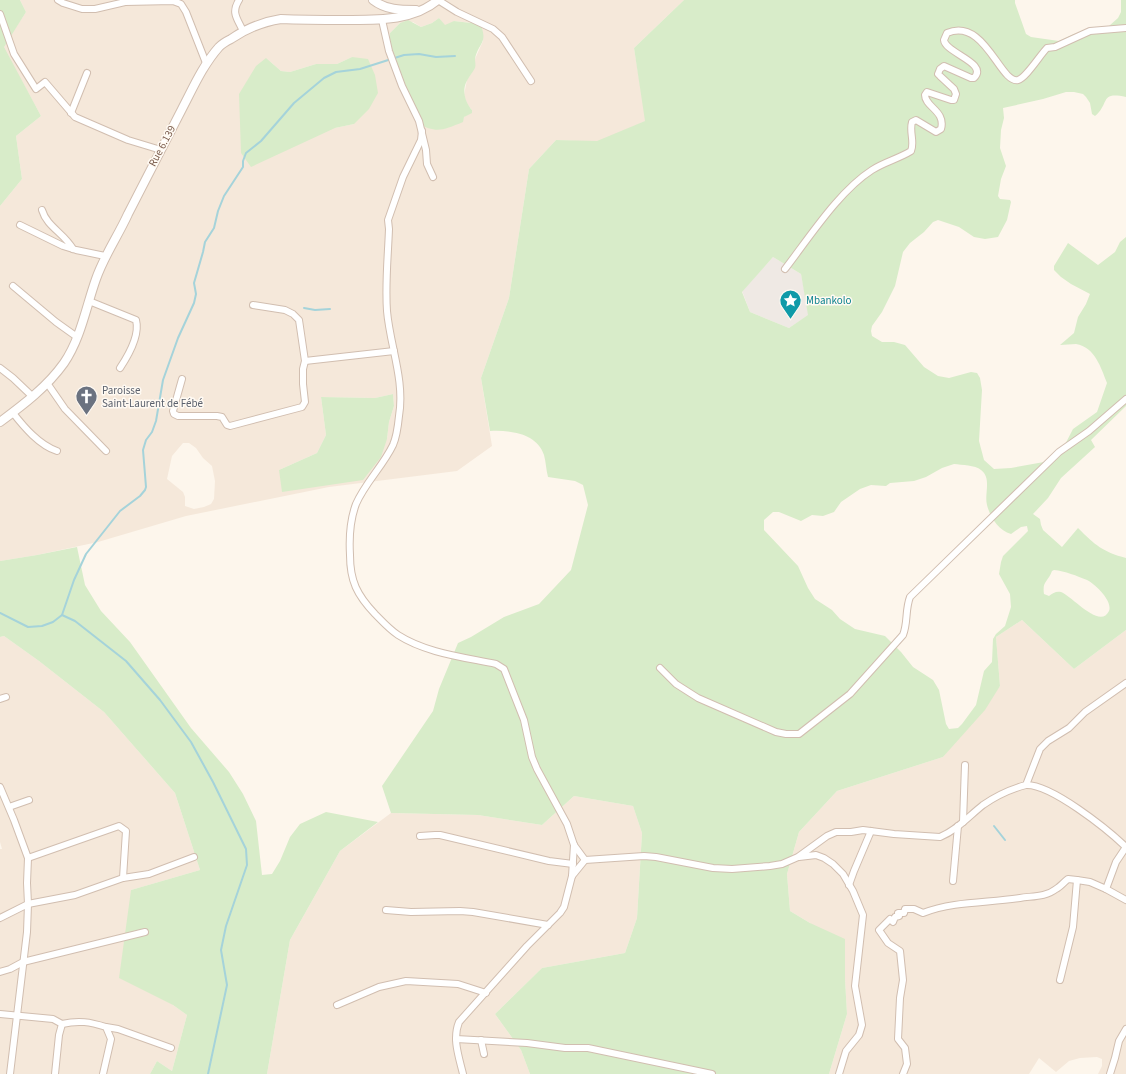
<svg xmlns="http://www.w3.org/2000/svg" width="1126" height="1074" viewBox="0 0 1126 1074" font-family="'Source Sans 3',sans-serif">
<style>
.residential{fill:#f5e8da;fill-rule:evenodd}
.industrial{fill:#efe9e4}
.green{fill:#d8ecc9;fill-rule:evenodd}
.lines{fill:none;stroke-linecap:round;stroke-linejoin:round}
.stream{stroke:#a5d3da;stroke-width:2}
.minor-casing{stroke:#d1beb0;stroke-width:8}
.tertiary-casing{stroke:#d1beb0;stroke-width:10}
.minor{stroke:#fff;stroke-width:6}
.tertiary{stroke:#fff;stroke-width:8}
.labels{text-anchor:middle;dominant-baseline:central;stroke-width:3;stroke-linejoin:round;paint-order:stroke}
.street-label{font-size:11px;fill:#7a5c4d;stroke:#fffaf3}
.culture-label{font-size:11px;fill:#0d838f;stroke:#fffaf3;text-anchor:start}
.worship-label{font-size:11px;fill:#5b616d;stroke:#fffaf3;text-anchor:start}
</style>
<rect width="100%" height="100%" fill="#fdf6ec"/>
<g class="residential">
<path d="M20 0H684L634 48 646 121 597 142 556 140 529 169 509 298 481 378 492 446 457 471 329 487 186 516 98 542 37 555 0 561V206L22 179 16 136 41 116 3 47 26 12ZM439 18 445 26 455 21 480 24 483 41 475 59V67L467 80 464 95 467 104 472 110 464 117 463 119 408 97 402 77 388 41 390 33 400 23 413 22 421 27 432 23ZM352 57 354 124 335 128 266 58 281 71 290 72 316 64H337ZM393 394 394 406 389 422 387 439 279 470 317 453 326 435 321 397 375 398ZM183 443H189L196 448 203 458 212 466 215 481 214 499 211 504 204 507 194 509 185 506V497L183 492 167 479 172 456Z"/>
<polygon points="1022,620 1074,669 1126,630 1126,1074 1098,1074 1102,1066 1102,1059 1097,1057 1080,1058 1069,1061 1056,1072 1039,1058 1029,1074 829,1074 847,1014 845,979 810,923 790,911 787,874 799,832 837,791 943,757 1000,686 996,637"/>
<polygon points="4,636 39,661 104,712 175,793 200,870 131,890 173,1005 187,1015 172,1071 157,1061 150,1074 0,1074 0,849 2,849 0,842 0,637"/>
<polygon points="574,796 633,806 642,833 637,918 625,953 542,968 495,1014 521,1050 530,1074 267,1074 290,940 340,851 391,813 478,815 542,825"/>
</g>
<polygon class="industrial" points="773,257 801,274 809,315 789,328 750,312 742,291"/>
<g class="green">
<polygon points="0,0 20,0 26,12 4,47 41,116 16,136 22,179 0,206"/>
<path d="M684 0H1015V3L1026 34 1031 37 1059 41 1074 34 1109 26 1118 18 1121 12V0H1126V97C1099 91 1110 104 1095 116L1092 114 1090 103 1086 97 1083 94 1074 92H1066L1043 99 1003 108 1004 118 1001 130 1000 148 1006 166 1001 179 998 196 1000 199 1010 200 1011 202 1007 220 998 237 985 239 974 237 959 227 938 220 933 222 924 232 910 243 903 252 895 286 882 312 872 326 871 331 872 336 882 342H894L905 345 924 367 938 376 949 378 971 372 977 373 980 378 982 390 979 441 984 460 994 469 1011 468 1055 460 1059 456 1073 429 1097 412 1107 383C1101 368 1095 347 1076 344 1071 344 1065 345 1060 345L1074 333 1078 317 1086 304 1090 294 1071 284 1061 277 1054 270V266L1068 243 1098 265 1115 252 1120 242 1126 237V406L1091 440 1095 447 1061 478 1048 498 1033 514 1040 519 1041 525 1043 530 1062 547 1078 528C1095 545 1103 552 1126 558V630L1074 669 1022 620 996 637 1000 686 985 710 943 757 837 791 799 832 787 874 790 911 810 923 845 939V979L847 1014 829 1074H530L521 1050 495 1014 542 968 625 953 637 918 642 833 633 806 574 796 542 825 478 815 391 813 382 786 433 711 439 689 458 643 471 637 504 617 539 604 571 570 588 505 583 485 575 481 548 477C546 470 546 462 544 455 537 433 509 430 490 431L481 378 509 298 529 169 556 140 597 141 645 121 634 48ZM773 257 801 274 808 315 789 328 750 312 742 292ZM954 464C962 465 975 465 981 470 992 478 984 494 987 505 990 517 999 531 1011 534L1021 527 1027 526 1028 531 1003 556 1001 562 999 574 1010 594 1011 607 1005 626 996 634 993 639 992 662 984 671 976 705 962 724 958 728 949 729 946 724 939 690 933 680 913 667 901 652 885 636 855 629 840 619 832 610 815 599 808 588 798 566 764 530V520L773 512H779L801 521 812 515 823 516 834 512 841 502 860 489 871 485 886 486 890 483 914 481 926 477 942 468ZM1054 570C1065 571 1077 576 1087 580 1095 584 1113 601 1109 611 1100 630 1072 596 1061 592 1056 591 1053 593 1049 596L1044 594C1042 581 1048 582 1052 571Z"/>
<path d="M439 18 445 25 454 21 480 24C489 43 478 43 475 59 475 62 476 65 475 68 473 72 470 75 468 79 461 89 465 102 472 110V113L464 117 463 122C443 130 437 134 417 123L402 77 388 45 390 33 400 23 408 20 421 27 432 23Z"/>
<polygon points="352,57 368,59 375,75 378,93 369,109 354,124 335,128 251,167 241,153 239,94 256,66 266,58 281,71 290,72 316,64 337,64"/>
<polygon points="393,394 394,406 389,422 387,439 381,457 363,480 282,492 279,470 317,453 326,435 321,397 375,398"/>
<polygon points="77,547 85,585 101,611 130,642 191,728 229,772 243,794 256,821 262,875 272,874 280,861 290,837 300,824 326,812 378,822 340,851 290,940 267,1074 150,1074 157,1061 172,1071 187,1015 173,1005 119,978 131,890 200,870 175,793 104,712 39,661 4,636 0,637 0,561 37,555"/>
</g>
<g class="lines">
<g class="stream">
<polyline points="304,308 315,310 330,309"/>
<polyline points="0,613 28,627 42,626 53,622 62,615 74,580 86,554 120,511 140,496 145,490 146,487 143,450 146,440 152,432 156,421 163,380 178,338 194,303 196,294 194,283 203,252 205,242 214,228 218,211 224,196 243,167 243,161 246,153 261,141 294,103 324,78 336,72 360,69 404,55 419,54 436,57 455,56"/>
<polyline points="62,615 75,621 126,661 160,700 191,742 213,782 246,849 247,865 226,926 221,950 227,985 208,1074"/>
<polyline points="994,826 1005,840"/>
</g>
<defs>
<g id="minor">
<polyline points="58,0 63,3 82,9 95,9 125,2 173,1 181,4 186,12 206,63"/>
<path d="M239 0C231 13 237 18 243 31"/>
<polyline points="438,0 457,12 493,29 502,37 531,81"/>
<polyline points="0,14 14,54 36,89 45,82 75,117 128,140 161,150"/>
<polyline points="382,20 389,51 402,86 419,121 426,150 427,164 433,177"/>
<polyline points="71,113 87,73"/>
<path d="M422 131 421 140 403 177 388 220 389 229C388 256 385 284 387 311 390 346 405 380 399 416 398 426 397 436 393 445 383 466 365 483 356 504 350 520 349 538 350 555 350 581 357 595 375 614 382 621 389 629 398 635 426 653 463 657 496 664L504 669 524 720 532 757 537 769 567 824 574 845 585 860"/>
<path d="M42 210C47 227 64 233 73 249"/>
<polyline points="20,225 63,246 76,250 105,256"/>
<path d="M785 269C809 238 839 191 872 170 884 162 898 159 911 151 915 142 909 132 912 122L916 120 936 132 941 129C946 111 925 107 925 95L927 92 951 100H954L956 94 954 89 940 76 938 74 940 69 944 66 971 78H974C989 63 945 53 944 40L947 33C985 17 1000 84 1018 80 1026 78 1040 55 1047 48L1055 47 1090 31 1126 28"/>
<polyline points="13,286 56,322 77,337"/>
<path d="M89 301 136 320C140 335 128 356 120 368"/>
<polyline points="305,361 394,351"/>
<polyline points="0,368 13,378 33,397"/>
<polyline points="182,379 173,411 174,414 178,416 217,416 222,417 227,425 230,426 302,407 305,402 303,384 303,369 305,361 299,320 293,314 285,310 253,305"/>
<polyline points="47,383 65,409 106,451"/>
<path d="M13 413C24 427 39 445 57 451"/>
<path d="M660 668 676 684 698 698 776 732 786 734H799L850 694 903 635C908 623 905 610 910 597L1059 452 1089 431 1126 399"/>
<polyline points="0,699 6,697"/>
<path d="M1026 785C1051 784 1107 829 1126 847"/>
<polyline points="0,787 14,820 28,858 27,883 28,904 27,932 10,1074"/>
<polyline points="9,807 29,800"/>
<polyline points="963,822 965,765"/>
<polyline points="420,836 435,835 440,835 549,861 573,864"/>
<polyline points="799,857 816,855 824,858 833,864 843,874 853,891 863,915 855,986 862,1025 859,1035 846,1051 839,1074"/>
<polyline points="572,876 574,845"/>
<polyline points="123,878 149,874 194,857"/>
<polyline points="953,881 958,826"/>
<polyline points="849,885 854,871 871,831"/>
<polyline points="1106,889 1126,900"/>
<polyline points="386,910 411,912 460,911 473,912 548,925"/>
<polyline points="0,918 28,904 75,895 123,878 126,831 119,826 28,858"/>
<polyline points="0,972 10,969 23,962 145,932"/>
<polyline points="1060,980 1073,927 1077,880 1090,882 1106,889 1116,862 1126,847"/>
<polyline points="337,1005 379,987 406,981 458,984 486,993"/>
<polyline points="0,1014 53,1019 62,1024 59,1035 55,1074"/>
<path d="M62 1024C79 1020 90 1022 106 1027L111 1039 103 1074"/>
<polyline points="106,1027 118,1029 171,1048"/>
<polyline points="456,1039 527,1043 565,1048 588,1048 712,1074"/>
<polyline points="481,1040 484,1054"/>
<path d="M463 1074C459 1057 452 1039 459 1022L527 946 560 913 564 907 572 876 585 860 644 856 656 857 713 868 732 869 770 866 782 864 798 857 827 836 836 832H851L863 830 894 834 940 837C957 830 969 816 983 805 996 796 1011 789 1026 785L1040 749 1048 741 1069 728 1085 712 1126 683"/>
<path d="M903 1074 907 1064 905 1048 898 1039 900 998 903 980 900 951 888 943 879 930 890 919 893 922 895 917 899 916 898 913H904L905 909H914L923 913C954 901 988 903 1020 898 1032 896 1046 897 1056 889 1060 887 1064 882 1068 879L1077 880"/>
<polyline points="1110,1074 1115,1058 1119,1041 1126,1029"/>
</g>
<g id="tertiary">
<path d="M373 0C386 10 400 10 416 10"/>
<path d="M0 422C23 405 47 387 64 363 81 338 86 307 96 279 104 256 118 236 128 214 146 179 164 144 182 109 193 88 203 65 219 47 222 44 227 41 231 39 247 28 262 22 281 19 303 20 325 20 347 20 378 20 413 21 438 0"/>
</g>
</defs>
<use href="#minor" class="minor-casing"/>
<use href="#tertiary" class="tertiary-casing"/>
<use href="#minor" class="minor"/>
<use href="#tertiary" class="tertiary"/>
</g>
<defs>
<symbol id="sight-pin" viewBox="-11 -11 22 30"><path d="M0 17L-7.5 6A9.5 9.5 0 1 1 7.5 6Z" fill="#0f9aa8" stroke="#fffaf3"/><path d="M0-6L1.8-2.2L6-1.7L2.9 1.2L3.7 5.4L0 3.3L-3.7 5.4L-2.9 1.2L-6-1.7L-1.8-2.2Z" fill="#fff"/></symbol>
<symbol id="church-pin" viewBox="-11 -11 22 30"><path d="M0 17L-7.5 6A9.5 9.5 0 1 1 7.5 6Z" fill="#6b7280" stroke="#fffaf3"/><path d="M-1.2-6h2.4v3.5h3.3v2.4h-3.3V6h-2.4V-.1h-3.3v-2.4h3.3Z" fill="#fff"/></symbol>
</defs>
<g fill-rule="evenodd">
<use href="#sight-pin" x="778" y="288" width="25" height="34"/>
<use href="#church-pin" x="74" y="384" width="25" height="34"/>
</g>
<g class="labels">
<g class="street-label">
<text transform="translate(162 146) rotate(-62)">Rue 6.139</text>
</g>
<g class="culture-label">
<text x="806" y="300">Mbankolo</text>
</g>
<g class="worship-label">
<text x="102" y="390">Paroisse<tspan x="102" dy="13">Saint-Laurent de Fébé</tspan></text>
</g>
</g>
</svg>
